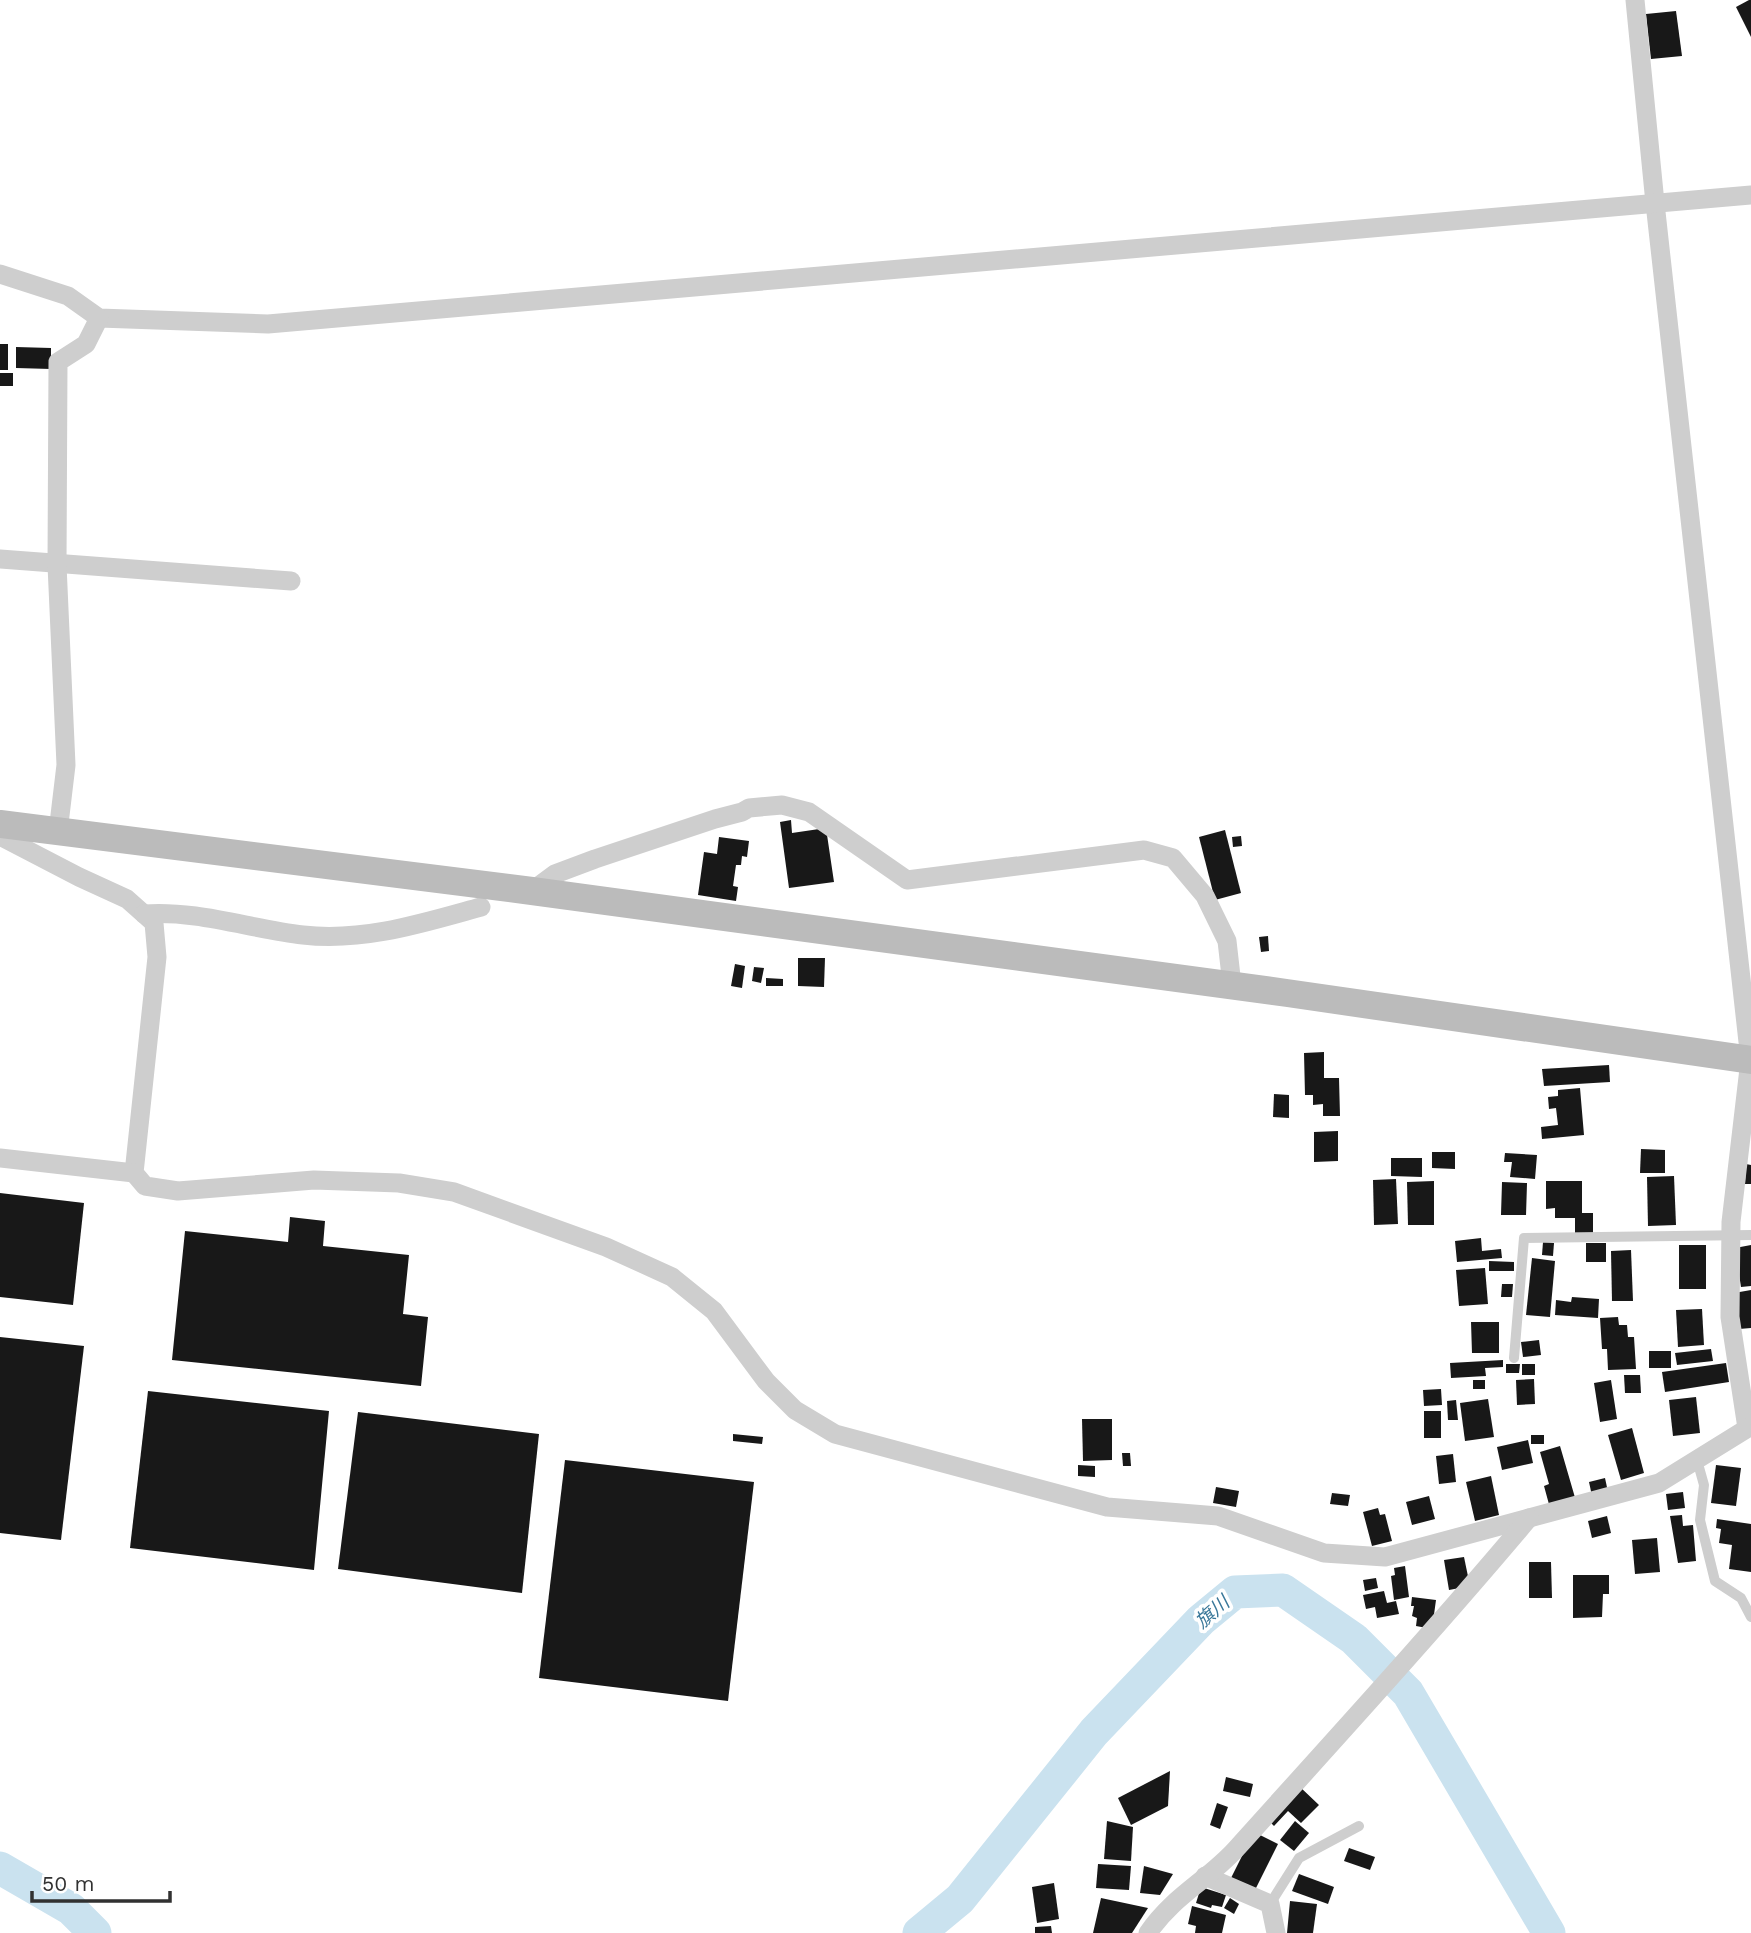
<svg xmlns="http://www.w3.org/2000/svg" width="1751" height="1933" viewBox="0 0 1751 1933" font-family="'Work Sans','Noto Sans JP',sans-serif">
<style>
.lines{fill:none;stroke-linecap:round;stroke-linejoin:round}
.river{stroke:#cae2ef;stroke-width:33}
.building{fill:#181818}
.lane{stroke:#cecece;stroke-width:10}
.street{stroke:#cecece;stroke-width:19}
.secondary{stroke:#bbb;stroke-width:28}
.labels{text-anchor:middle;dominant-baseline:central;stroke-width:7;stroke-linejoin:round;paint-order:stroke}
.water-label{font-size:19px;font-style:italic;fill:#397799;stroke:#fff}
</style>
<rect width="100%" height="100%" fill="#fff"/>
<g class="lines">
<g class="river">
<polyline points="0,1868 71,1909 95,1933"/>
<polyline points="919,1933 960,1899 1094,1732 1201,1620 1235,1592 1283,1590 1354,1639 1408,1693 1549,1933"/>
</g>
</g>
<g class="building">
<polygon points="1749,0 1751,0 1751,37 1736,7"/>
<polygon points="1676,11 1682,56 1651,59 1646,14"/>
<rect x="0" y="344" width="8" height="26"/>
<polygon points="16,347 51,348 51,369 16,368"/>
<rect x="0" y="373" width="13" height="13"/>
<polygon points="791,820 792,833 826,828 834,882 789,888 780,822"/>
<polygon points="1225,830 1241,893 1215,900 1199,837"/>
<polygon points="1241,836 1242,846 1233,847 1232,837"/>
<polygon points="719,837 749,841 747,857 742,856 741,865 736,865 733,886 738,887 736,901 698,895 704,852 717,854"/>
<polygon points="1268,936 1269,951 1261,952 1259,937"/>
<polygon points="798,958 825,958 824,987 798,986"/>
<polygon points="735,964 745,966 742,988 731,986"/>
<polygon points="754,967 764,968 761,983 752,981"/>
<polygon points="766,978 783,979 783,986 766,986"/>
<polygon points="1324,1052 1324,1078 1339,1078 1340,1116 1323,1116 1323,1104 1313,1105 1313,1095 1305,1095 1304,1053"/>
<polygon points="1609,1065 1610,1082 1544,1086 1542,1069"/>
<polygon points="1580,1088 1584,1135 1542,1139 1541,1127 1558,1125 1556,1108 1549,1109 1548,1097 1558,1096 1558,1090"/>
<polygon points="1274,1094 1289,1095 1289,1118 1273,1117"/>
<polygon points="1338,1131 1338,1161 1314,1162 1314,1132"/>
<polygon points="1641,1149 1665,1150 1665,1173 1640,1173"/>
<polygon points="1432,1152 1455,1152 1455,1169 1432,1168"/>
<polygon points="1505,1153 1537,1155 1535,1179 1510,1177 1512,1162 1504,1162"/>
<polygon points="1391,1158 1422,1158 1422,1177 1391,1176"/>
<polygon points="1746,1164 1751,1165 1751,1184 1745,1184"/>
<polygon points="1674,1176 1676,1225 1648,1226 1647,1177"/>
<polygon points="1396,1179 1398,1224 1374,1225 1373,1180"/>
<polygon points="1434,1181 1434,1225 1408,1225 1407,1182"/>
<polygon points="1546,1181 1582,1181 1582,1213 1593,1213 1593,1234 1575,1234 1575,1218 1555,1218 1555,1208 1546,1209"/>
<polygon points="1502,1182 1527,1183 1526,1215 1501,1215"/>
<polygon points="0,1193 84,1203 73,1305 0,1297"/>
<polygon points="290,1217 325,1221 323,1246 409,1255 403,1314 428,1317 421,1386 172,1360 185,1231 288,1242"/>
<polygon points="1481,1238 1482,1251 1501,1249 1502,1258 1457,1262 1455,1241"/>
<polygon points="1543,1242 1554,1243 1553,1256 1542,1255"/>
<rect x="1586" y="1243" width="20" height="19"/>
<rect x="1679" y="1245" width="27" height="44"/>
<polygon points="1751,1245 1751,1286 1741,1287 1735,1248"/>
<polygon points="1631,1250 1633,1301 1612,1301 1611,1251"/>
<polygon points="1532,1258 1555,1261 1550,1317 1526,1315"/>
<polygon points="1489,1261 1514,1262 1514,1271 1489,1271"/>
<polygon points="1485,1268 1488,1304 1459,1306 1456,1270"/>
<polygon points="1502,1284 1513,1284 1512,1297 1501,1297"/>
<polygon points="1751,1290 1751,1328 1739,1329 1734,1293"/>
<polygon points="1572,1297 1599,1299 1598,1318 1555,1315 1556,1300 1571,1302"/>
<polygon points="1702,1309 1704,1345 1678,1347 1676,1310"/>
<polygon points="1618,1317 1619,1325 1627,1325 1628,1337 1634,1337 1636,1369 1608,1370 1607,1349 1602,1349 1600,1318"/>
<polygon points="1471,1322 1499,1322 1499,1353 1472,1353"/>
<polygon points="0,1337 84,1346 61,1540 0,1533"/>
<polygon points="1539,1340 1541,1355 1523,1357 1521,1342"/>
<polygon points="1711,1349 1713,1361 1677,1365 1675,1353"/>
<rect x="1649" y="1351" width="22" height="17"/>
<polygon points="1503,1360 1503,1367 1485,1368 1486,1376 1451,1378 1450,1363"/>
<polygon points="1726,1363 1729,1382 1665,1392 1662,1372"/>
<polygon points="1506,1364 1520,1364 1519,1373 1506,1373"/>
<rect x="1522" y="1364" width="13" height="11"/>
<polygon points="1624,1375 1640,1375 1641,1393 1625,1393"/>
<polygon points="1534,1379 1535,1404 1517,1405 1516,1380"/>
<rect x="1473" y="1380" width="12" height="9"/>
<polygon points="1611,1380 1617,1419 1600,1422 1594,1383"/>
<polygon points="1441,1389 1442,1405 1424,1406 1423,1390"/>
<polygon points="148,1391 329,1411 314,1570 130,1548"/>
<polygon points="1696,1397 1700,1433 1673,1436 1669,1400"/>
<polygon points="1488,1399 1494,1437 1465,1441 1460,1403"/>
<polygon points="1456,1400 1458,1420 1448,1420 1447,1401"/>
<rect x="1424" y="1411" width="17" height="27"/>
<polygon points="358,1412 539,1434 522,1593 338,1569"/>
<polygon points="1082,1419 1112,1419 1112,1460 1083,1461"/>
<polygon points="1632,1428 1644,1473 1621,1480 1608,1435"/>
<polygon points="733,1434 763,1437 762,1444 733,1441"/>
<rect x="1531" y="1435" width="13" height="9"/>
<polygon points="1528,1440 1533,1463 1502,1470 1497,1447"/>
<polygon points="1560,1446 1576,1501 1550,1508 1544,1486 1549,1484 1540,1452"/>
<polygon points="1122,1453 1130,1453 1131,1466 1123,1466"/>
<polygon points="1453,1454 1456,1482 1439,1484 1436,1456"/>
<polygon points="565,1460 754,1482 728,1701 539,1678"/>
<polygon points="1078,1465 1095,1466 1095,1477 1078,1476"/>
<polygon points="1716,1465 1741,1468 1736,1506 1711,1503"/>
<polygon points="1491,1476 1499,1515 1475,1521 1466,1482"/>
<polygon points="1605,1478 1608,1492 1592,1496 1589,1482"/>
<polygon points="1216,1487 1239,1491 1236,1507 1213,1503"/>
<polygon points="1683,1492 1685,1508 1668,1510 1666,1494"/>
<polygon points="1332,1493 1350,1495 1348,1506 1330,1504"/>
<polygon points="1429,1496 1435,1519 1412,1525 1406,1502"/>
<polygon points="1378,1508 1380,1515 1385,1514 1392,1541 1372,1546 1363,1512"/>
<polygon points="1682,1515 1683,1526 1693,1525 1696,1561 1678,1563 1670,1516"/>
<polygon points="1607,1516 1611,1533 1592,1538 1588,1521"/>
<polygon points="1717,1519 1751,1524 1751,1572 1729,1569 1732,1545 1719,1543 1721,1529 1716,1528"/>
<polygon points="1657,1538 1660,1572 1635,1574 1632,1540"/>
<polygon points="1464,1557 1470,1586 1449,1590 1444,1560"/>
<polygon points="1529,1562 1551,1562 1552,1598 1529,1598"/>
<polygon points="1405,1566 1409,1597 1394,1600 1391,1576 1395,1575 1394,1568"/>
<polygon points="1573,1575 1609,1575 1609,1594 1603,1594 1602,1617 1573,1618"/>
<polygon points="1376,1578 1378,1588 1365,1591 1363,1580"/>
<polygon points="1384,1591 1387,1603 1396,1601 1399,1614 1377,1618 1375,1607 1366,1609 1363,1595"/>
<polygon points="1412,1597 1436,1600 1432,1629 1416,1626 1417,1618 1412,1616 1414,1606 1411,1606"/>
<polygon points="1170,1771 1168,1806 1131,1825 1118,1798"/>
<polygon points="1226,1777 1253,1784 1250,1797 1223,1791"/>
<polygon points="1299,1786 1319,1805 1301,1823 1288,1811 1274,1826 1267,1819"/>
<polygon points="1217,1803 1228,1807 1220,1829 1210,1825"/>
<polygon points="1107,1821 1133,1827 1131,1861 1104,1859"/>
<polygon points="1295,1821 1309,1833 1294,1851 1280,1840"/>
<polygon points="1254,1832 1278,1844 1255,1890 1231,1878"/>
<polygon points="1349,1848 1375,1857 1370,1870 1344,1861"/>
<polygon points="1098,1864 1131,1866 1129,1890 1096,1888"/>
<polygon points="1144,1866 1173,1874 1160,1895 1140,1893"/>
<polygon points="1299,1874 1334,1887 1328,1904 1292,1891"/>
<polygon points="1054,1883 1059,1919 1037,1923 1032,1887"/>
<polygon points="1201,1887 1226,1895 1222,1907 1212,1905 1211,1908 1196,1903"/>
<polygon points="1101,1898 1148,1908 1132,1933 1093,1933"/>
<polygon points="1230,1898 1239,1904 1234,1914 1224,1908"/>
<polygon points="1290,1901 1317,1904 1313,1933 1287,1933"/>
<polygon points="1192,1906 1226,1915 1222,1933 1195,1933 1196,1926 1188,1924"/>
<polygon points="1051,1926 1052,1933 1035,1933 1035,1927"/>
</g>
<g class="lines">
<g class="lane">
<polyline points="1514,1358 1524,1238 1751,1235"/>
<polyline points="1697,1460 1704,1485 1700,1520 1715,1581 1741,1598 1751,1617"/>
<polyline points="1270,1904 1299,1858 1359,1826"/>
</g>
<g class="street">
<polyline points="1635,0 1655,203 1750,1060 1731,1222 1730,1317 1747,1428"/>
<polyline points="0,274 68,296 99,318 268,324 1751,195"/>
<polyline points="0,559 291,581"/>
<polyline points="58,832 66,765 57,565 58,362 86,344 99,318"/>
<polyline points="0,836 79,877 127,899 154,923 157,957 134,1173 145,1186 178,1191 314,1180 399,1183 454,1192 606,1247 672,1277 714,1311 766,1381 795,1410 835,1434 1107,1507 1218,1516 1324,1553 1385,1557 1659,1483 1751,1426"/>
<polyline points="532,891 555,874 595,859 715,819 742,812 749,808 782,805 809,812 907,880 1144,850 1173,858 1205,896 1227,941 1232,985"/>
<path d="M144 914C198 910 250 929 303 935 364 942 423 923 481 907"/>
<polyline points="0,1158 134,1173"/>
<polyline points="1205,1876 1270,1904 1276,1933"/>
<path d="M1148 1933C1173 1896 1208 1880 1236 1849 1335 1739 1434 1631 1529 1518"/>
</g>
<polyline class="secondary" points="0,824 532,891 1287,993 1751,1060"/>
</g>
<g class="labels">
<g class="water-label">
<text transform="translate(1212 1612) rotate(-41)">旗川</text>
</g>
</g>
<path d="M32 1891v10h138v-10" fill="none" stroke="#313131" stroke-width="3.5"/>
<text x="42" y="1891" font-size="21" fill="#313131" stroke="#ffffff" stroke-width="5" paint-order="stroke">50 m</text>
</svg>
